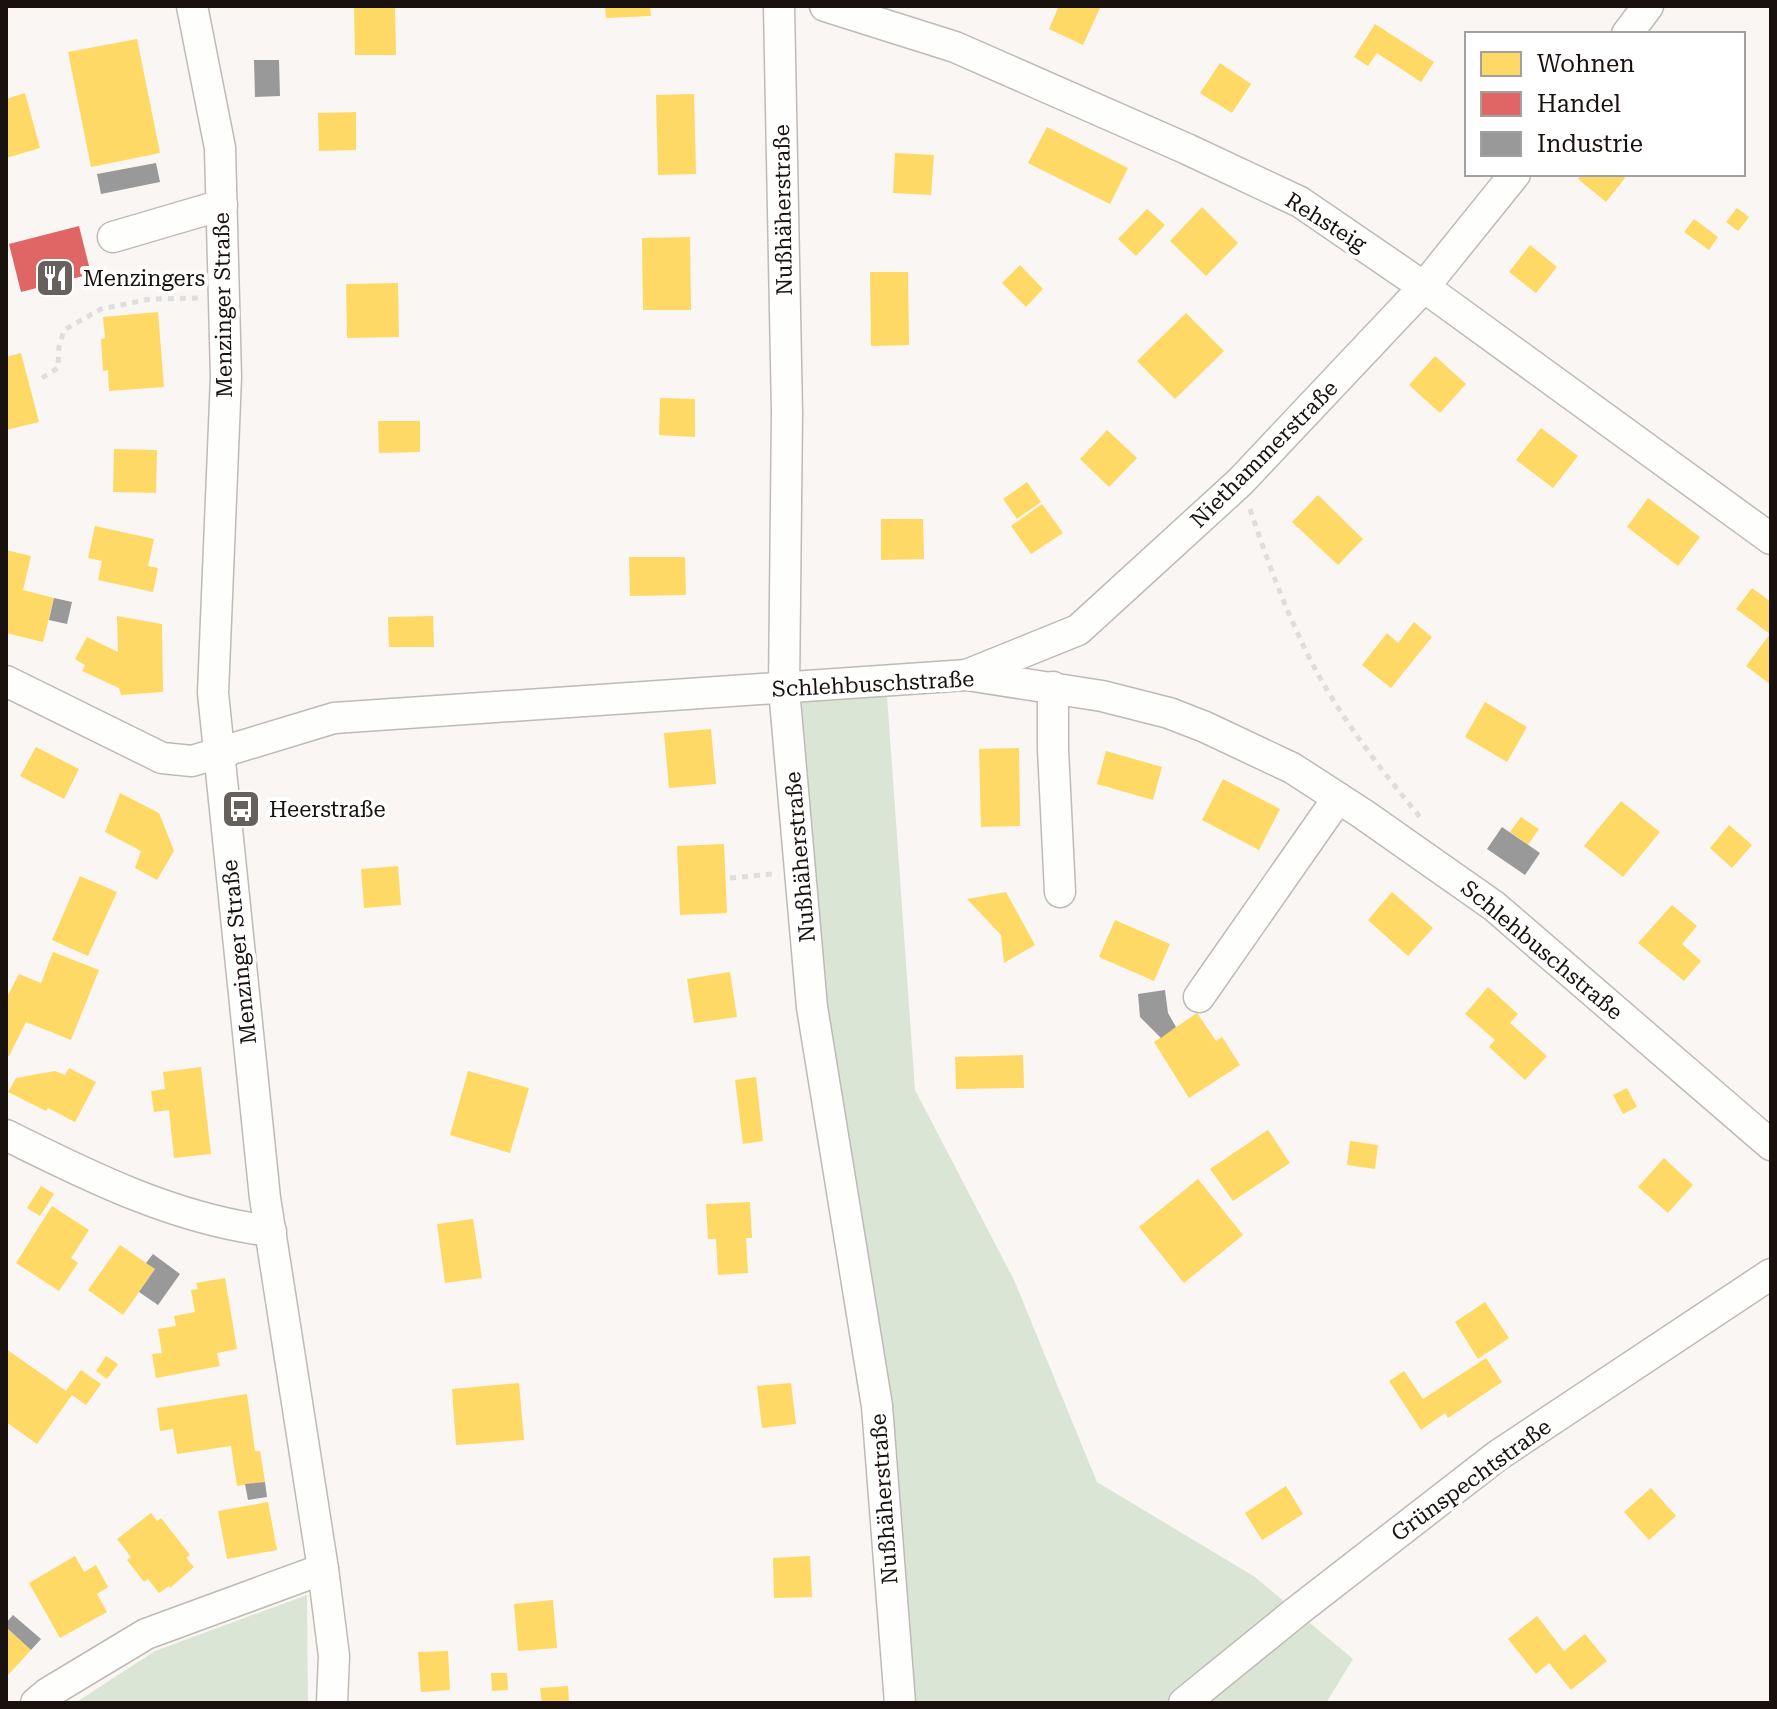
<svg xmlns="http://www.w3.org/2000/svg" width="1777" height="1709" viewBox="0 0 1777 1709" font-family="'Roboto Serif',serif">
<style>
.green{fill:#dbe5d6}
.homes{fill:#ffd966}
.shops{fill:#e06666}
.industry{fill:#999}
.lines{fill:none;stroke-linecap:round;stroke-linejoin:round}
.minor-casing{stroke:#bfbab6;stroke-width:33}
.path{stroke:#dfdddd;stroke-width:5;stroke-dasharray:6 6;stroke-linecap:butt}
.minor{stroke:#fefefd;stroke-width:30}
.labels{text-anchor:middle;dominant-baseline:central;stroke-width:8;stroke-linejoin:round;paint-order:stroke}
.street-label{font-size:22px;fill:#18110d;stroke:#fff}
.poi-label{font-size:22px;fill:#18110d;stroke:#fff;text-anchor:start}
</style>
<rect width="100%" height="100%" fill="#faf6f3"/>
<g class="green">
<polygon points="886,681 915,1090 1014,1280 1097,1482 1255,1577 1353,1659 1326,1703 900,1703 784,689"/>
<polygon points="307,1595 308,1703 75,1703 155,1651"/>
</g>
<g class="homes">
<polygon points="354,6 395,6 396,55 355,55"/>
<polygon points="605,6 650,6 651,16 606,18"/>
<polygon points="1059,6 1101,6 1083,45 1049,29"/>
<polygon points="1375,24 1434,62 1421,82 1377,53 1368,66 1354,57"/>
<polygon points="137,39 160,153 91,167 68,52"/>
<polygon points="1220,63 1251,84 1232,113 1200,93"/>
<polygon points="25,93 40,148 6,158 6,99"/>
<polygon points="694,94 696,174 658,175 656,95"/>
<polygon points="356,112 356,150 319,151 318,113"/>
<polygon points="1047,127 1128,168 1110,204 1028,163"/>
<polygon points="895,153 934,155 931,195 893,193"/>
<polygon points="1583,174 1620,174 1625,178 1606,202 1578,179"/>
<polygon points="1202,207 1238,243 1206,276 1170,241"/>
<polygon points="1737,208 1749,217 1738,231 1726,222"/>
<polygon points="1147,209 1165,225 1136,256 1118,239"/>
<polygon points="1694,219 1718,237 1709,250 1684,232"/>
<polygon points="690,237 691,310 643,310 642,238"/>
<polygon points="1530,245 1557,267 1536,293 1509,272"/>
<polygon points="1020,265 1043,289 1026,307 1002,283"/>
<polygon points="870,272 908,272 909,345 871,346"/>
<polygon points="398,283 399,337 347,338 346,284"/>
<polygon points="158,312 164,387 109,391 108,370 103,371 101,339 105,338 103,317"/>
<polygon points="1186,313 1224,351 1175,399 1137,361"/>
<polygon points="21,353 39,422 6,430 6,357"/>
<polygon points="1435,356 1466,384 1440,413 1409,385"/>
<polygon points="660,398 695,399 695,437 659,435"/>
<polygon points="378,421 420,421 420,452 379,453"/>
<polygon points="1541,428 1578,456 1553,488 1516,460"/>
<polygon points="1107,430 1137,458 1109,487 1080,459"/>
<polygon points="114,449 157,450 156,493 113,492"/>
<polygon points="1027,482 1041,502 1017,519 1003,499"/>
<polygon points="1318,495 1363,539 1338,565 1292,522"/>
<polygon points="1648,498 1700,537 1678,566 1627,527"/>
<polygon points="1042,504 1063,533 1031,554 1011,526"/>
<polygon points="881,519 923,519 924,559 881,560"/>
<polygon points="95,526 154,539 148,566 158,568 153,592 98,580 102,561 88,558"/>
<polygon points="6,550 31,556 23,590 54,598 43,642 6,633"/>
<polygon points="629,557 685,557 686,595 630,596"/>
<polygon points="1752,588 1771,602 1771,685 1746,666 1770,634 1736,609"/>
<polygon points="117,616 162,624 163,692 121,695 119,688 82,671 85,665 75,659 87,637 118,652"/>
<polygon points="433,616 434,647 389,647 388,617"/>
<polygon points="1414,622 1432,637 1391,688 1362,665 1387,633 1398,643"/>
<polygon points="1485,702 1527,727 1507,762 1465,737"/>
<polygon points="711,729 716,784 669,788 664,733"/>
<polygon points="36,747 79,769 64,799 20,776"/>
<polygon points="1019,748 1020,826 981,827 979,749"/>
<polygon points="1106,751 1162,767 1153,800 1097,784"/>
<polygon points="1223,779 1280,809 1259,850 1202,820"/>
<polygon points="120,793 159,813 174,851 157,880 135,868 141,851 105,832"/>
<polygon points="1621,801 1660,832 1623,877 1584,846"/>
<polygon points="1521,817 1539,829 1528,845 1510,832"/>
<polygon points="1729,825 1752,845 1732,868 1710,848"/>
<polygon points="724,844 727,913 680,915 677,846"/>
<polygon points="398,866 401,905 364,908 361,869"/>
<polygon points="80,876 117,892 88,956 52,940"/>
<polygon points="1006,892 1035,945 1004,963 1001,935 967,899"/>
<polygon points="1392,892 1433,928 1408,956 1368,920"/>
<polygon points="1672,905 1697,926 1682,944 1701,961 1684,981 1638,943"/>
<polygon points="1115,920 1170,944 1154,981 1099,957"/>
<polygon points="53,952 99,970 71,1040 26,1022 9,1056 6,1055 6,999 19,974 41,983"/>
<polygon points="730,972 737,1017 694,1023 687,979"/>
<polygon points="1488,987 1518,1014 1510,1023 1547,1056 1525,1080 1489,1047 1495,1040 1465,1014"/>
<polygon points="1197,1013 1216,1041 1222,1037 1240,1065 1189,1098 1154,1042"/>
<polygon points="1023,1055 1024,1088 956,1089 955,1057"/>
<polygon points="201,1067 211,1154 174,1158 169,1110 154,1112 151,1091 165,1089 163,1072"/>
<polygon points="69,1068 96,1082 75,1122 48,1108 46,1111 8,1092 16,1078 55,1071 65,1075"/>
<polygon points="468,1071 529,1088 510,1153 450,1135"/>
<polygon points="756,1077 763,1141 743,1144 735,1080"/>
<polygon points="1627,1088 1637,1107 1623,1114 1613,1095"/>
<polygon points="1268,1130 1290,1163 1233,1201 1210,1169"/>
<polygon points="1350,1141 1378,1145 1375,1169 1347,1165"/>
<polygon points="1664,1158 1693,1185 1668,1213 1638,1187"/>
<polygon points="1198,1179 1243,1235 1184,1283 1139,1227"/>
<polygon points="41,1186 54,1194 40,1216 27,1208"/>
<polygon points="750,1202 752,1238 746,1238 748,1273 718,1275 716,1239 708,1239 706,1204"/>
<polygon points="52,1206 89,1230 71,1258 78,1263 59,1291 16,1263"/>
<polygon points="473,1219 482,1278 445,1283 437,1224"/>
<polygon points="120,1245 155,1269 123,1315 88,1290"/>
<polygon points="225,1278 237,1349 217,1353 220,1366 156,1378 152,1354 162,1353 158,1329 176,1326 174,1316 195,1312 191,1290 198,1289 196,1283"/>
<polygon points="1485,1302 1509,1338 1478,1359 1455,1322"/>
<polygon points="6,1349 66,1391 81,1370 101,1384 86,1405 72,1395 37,1444 6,1422"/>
<polygon points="106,1356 118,1364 107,1379 96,1371"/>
<polygon points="1486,1358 1502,1382 1448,1418 1445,1413 1421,1430 1389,1381 1404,1371 1423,1399"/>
<polygon points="519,1383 524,1440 456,1445 452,1389"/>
<polygon points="791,1383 796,1424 762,1428 757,1386"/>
<polygon points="247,1394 255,1451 260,1451 265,1482 237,1486 231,1446 177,1454 173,1429 160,1431 157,1408"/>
<polygon points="1286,1486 1303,1514 1262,1540 1245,1513"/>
<polygon points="1651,1488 1676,1516 1649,1540 1624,1512"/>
<polygon points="268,1502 277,1550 227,1559 218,1511"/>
<polygon points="151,1513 157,1521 161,1518 190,1555 186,1558 194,1567 170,1588 169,1586 159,1593 148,1579 144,1582 127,1560 131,1557 117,1539"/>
<polygon points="75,1556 84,1572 96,1565 108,1587 97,1594 107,1612 60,1638 29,1583"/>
<polygon points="810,1556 812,1597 774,1598 773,1558"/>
<polygon points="553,1600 557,1648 518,1651 514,1604"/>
<polygon points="1537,1616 1564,1651 1585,1634 1607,1661 1571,1690 1549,1663 1536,1674 1508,1639"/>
<polygon points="6,1627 31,1650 8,1675 6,1673"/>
<polygon points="448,1651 450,1690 421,1692 418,1652"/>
<polygon points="491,1673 507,1673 508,1690 492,1691"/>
<polygon points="568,1686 569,1703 542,1703 540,1688"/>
</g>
<polygon class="shops" points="79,226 91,274 21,292 9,244"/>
<g class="industry">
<polygon points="254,60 279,60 280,96 255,97"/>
<polygon points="156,163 160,182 101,194 97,174"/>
<polygon points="54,598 72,602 67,624 49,620"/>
<polygon points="1502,827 1540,853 1525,875 1487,849"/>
<polygon points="1165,990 1168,1013 1176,1027 1161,1038 1140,1017 1138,994"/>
<polygon points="153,1254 180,1274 158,1305 139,1292 155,1269 146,1263"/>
<polygon points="265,1482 267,1497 248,1500 245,1484"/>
<polygon points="13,1615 41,1639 31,1650 6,1627 6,1623"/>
</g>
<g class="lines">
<defs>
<g id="minor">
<polyline points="192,6 220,148 226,377 213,693 265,1198 323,1569 334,1656 332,1703"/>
<polyline points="779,6 787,413 784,689 812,1007 877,1406 900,1703"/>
<polyline points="825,6 955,47 1187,149 1300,202 1424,287 1771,539"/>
<polyline points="1627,34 1648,6"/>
<polyline points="113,237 222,205"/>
<polyline points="969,674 1078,630 1240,482 1424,287 1515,174"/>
<polyline points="6,681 162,758 192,761 334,718 967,675 1102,696 1169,713 1205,727 1292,768 1363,814 1494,906 1771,1145"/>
<polyline points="1053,687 1053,749 1060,892"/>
<polyline points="1199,997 1338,798"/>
<path d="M6 1135C90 1177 177 1220 271 1231"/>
<polyline points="36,1703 48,1693 146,1634 323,1569"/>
<polyline points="1184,1703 1296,1612 1497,1456 1771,1274"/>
</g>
</defs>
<use href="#minor" class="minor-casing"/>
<g class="path">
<polyline points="42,378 58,368 59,347 64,330 101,309 150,299 199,298"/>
<path d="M1250 509C1269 566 1290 623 1319 676 1347 726 1383 772 1420 817"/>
<polyline points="730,878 773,874"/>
</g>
<use href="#minor" class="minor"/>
</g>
<defs>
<symbol id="restaurant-square" viewBox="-11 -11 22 22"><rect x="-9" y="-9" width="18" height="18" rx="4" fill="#67615e" stroke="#fff"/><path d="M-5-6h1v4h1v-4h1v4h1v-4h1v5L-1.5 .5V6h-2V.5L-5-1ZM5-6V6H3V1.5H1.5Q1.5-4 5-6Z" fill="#fff"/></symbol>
<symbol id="bus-square" viewBox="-11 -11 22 22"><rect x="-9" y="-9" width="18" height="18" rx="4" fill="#67615e" stroke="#fff"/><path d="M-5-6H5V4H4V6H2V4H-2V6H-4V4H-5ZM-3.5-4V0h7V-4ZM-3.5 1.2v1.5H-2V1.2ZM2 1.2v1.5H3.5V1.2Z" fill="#fff"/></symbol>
</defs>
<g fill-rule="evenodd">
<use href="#restaurant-square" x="33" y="256" width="44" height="44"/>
<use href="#bus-square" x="219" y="787" width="44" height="44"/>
</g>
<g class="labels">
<g class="street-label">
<text transform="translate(783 210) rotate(-91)">Nußhäherstraße</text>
<text transform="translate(1326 222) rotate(32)">Rehsteig</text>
<text transform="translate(223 305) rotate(-91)">Menzinger Straße</text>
<text transform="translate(1264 454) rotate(-45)">Niethammerstraße</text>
<text transform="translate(873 684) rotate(-3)">Schlehbuschstraße</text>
<text transform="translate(800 857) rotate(-95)">Nußhäherstraße</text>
<text transform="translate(1542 950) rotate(40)">Schlehbuschstraße</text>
<text transform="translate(239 952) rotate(-96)">Menzinger Straße</text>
<text transform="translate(1471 1480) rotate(-36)">Grünspechtstraße</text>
<text transform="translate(884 1499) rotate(-94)">Nußhäherstraße</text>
</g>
<g class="poi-label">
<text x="83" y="278">Menzingers</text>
<text x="269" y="809">Heerstraße</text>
</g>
</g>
<rect width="1777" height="1709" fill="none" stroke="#18110d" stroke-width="16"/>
<rect x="1465" y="32" width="280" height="144" fill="#ffffff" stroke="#a3a09e" stroke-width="2"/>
<rect x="1481" y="52" width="40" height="24" fill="#ffd966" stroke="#a3a09e" stroke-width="2"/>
<text x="1537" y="72" font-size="24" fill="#18110d">Wohnen</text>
<rect x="1481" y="92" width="40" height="24" fill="#e06666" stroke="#a3a09e" stroke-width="2"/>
<text x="1537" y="112" font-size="24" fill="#18110d">Handel</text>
<rect x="1481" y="132" width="40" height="24" fill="#999999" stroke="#a3a09e" stroke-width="2"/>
<text x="1537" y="152" font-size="24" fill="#18110d">Industrie</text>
</svg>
